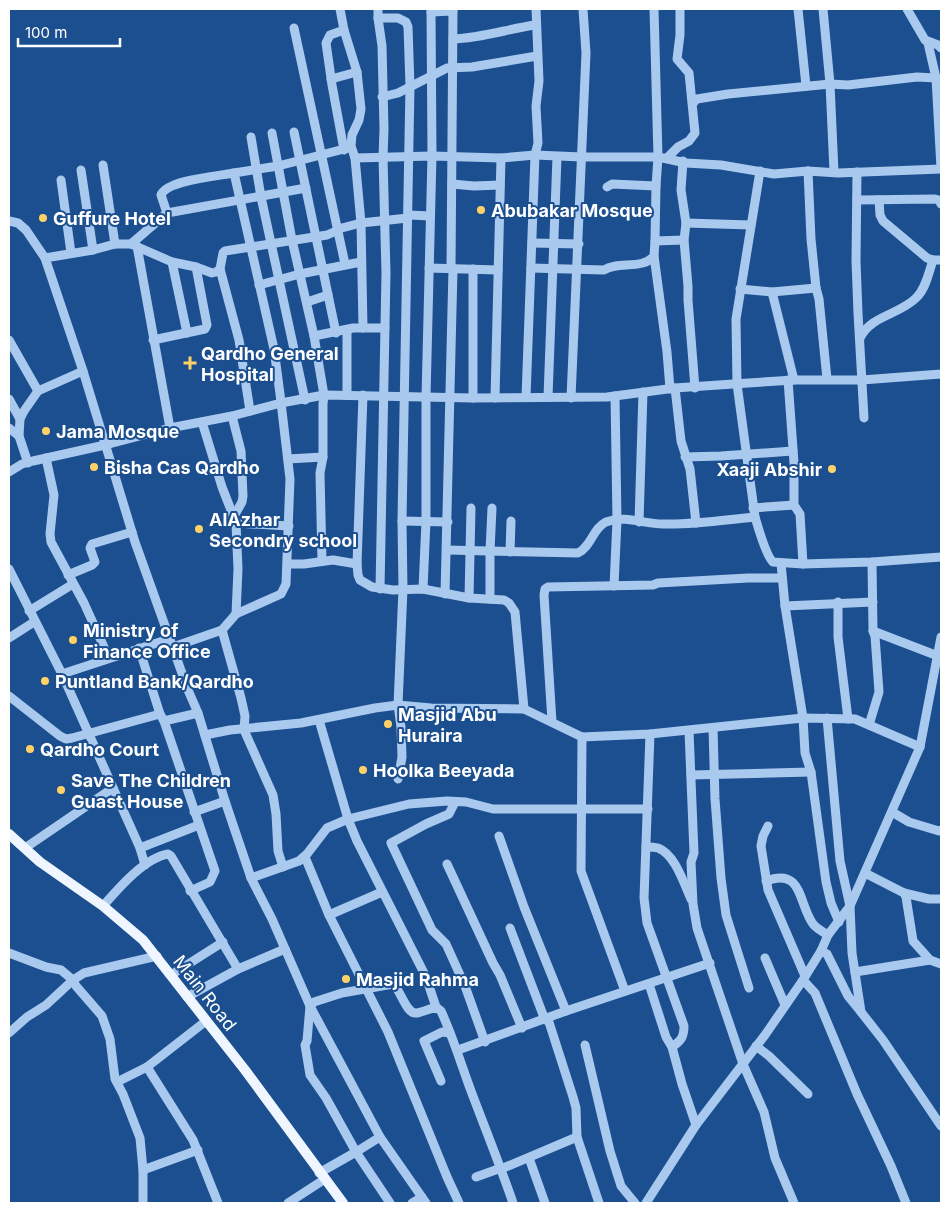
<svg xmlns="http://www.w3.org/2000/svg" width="950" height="1212" viewBox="0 0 950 1212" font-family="Inter,sans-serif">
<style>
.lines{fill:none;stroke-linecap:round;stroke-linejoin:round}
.minor{stroke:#a9c9ee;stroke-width:9}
.major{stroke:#f0f6ff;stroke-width:10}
.poi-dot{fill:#ffd166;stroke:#1b4f8f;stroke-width:2}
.labels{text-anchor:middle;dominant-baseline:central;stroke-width:4;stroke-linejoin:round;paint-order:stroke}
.poi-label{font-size:18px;font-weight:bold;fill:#fff;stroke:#1b4f8f;text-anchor:start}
.street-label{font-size:18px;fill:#fff;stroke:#1b4f8f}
</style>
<rect width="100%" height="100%" fill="#1b4f8f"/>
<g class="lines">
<g class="minor">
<polyline points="340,9 344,30 357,72 361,109 359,120 352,135 351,146 355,158 361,223 363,328"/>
<polyline points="378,9 378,18 398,18 406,22 408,27 410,86 402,521 403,589 398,705 401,727 402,757 398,779"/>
<polyline points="654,9 658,157 656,186 655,241 684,240"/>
<polyline points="798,9 806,86"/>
<polyline points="823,9 830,84 834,172"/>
<polyline points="907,9 925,40 938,45 941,48"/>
<polyline points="431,12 453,11"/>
<polyline points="378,18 382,46 384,129 383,157 386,273 380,589"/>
<polyline points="294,28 345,264"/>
<path d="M453 39C481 38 508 29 535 25"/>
<polyline points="928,43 936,78 941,168"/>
<polyline points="331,79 357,72"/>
<polyline points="382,97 398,93 447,68 472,67 537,56"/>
<polyline points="693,103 697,99 728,94 830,84 848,85 917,77 936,78 941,81"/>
<polyline points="294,132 336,333"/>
<polyline points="272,133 292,240 314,336 324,395 323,404 323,457 320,473 322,561"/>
<polyline points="251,137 261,197 305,400"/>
<polyline points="344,150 332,85 326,43 330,35 344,30"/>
<polyline points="355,158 432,156 501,158 535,155 582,157 658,157 686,163 721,165 774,174 808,171 838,173 941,169"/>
<polyline points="667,158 678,147 689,141 695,133 689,73 677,59 680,35 680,9"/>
<polyline points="683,161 681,190 686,223 684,240 688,286 688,300 695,388"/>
<polyline points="103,165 115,244"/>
<polyline points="81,170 93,250"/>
<polyline points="808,171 811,239 816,288 819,299 827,379"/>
<polyline points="857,172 856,261 858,313 864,418"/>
<polyline points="234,173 278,166 348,148"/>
<polyline points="61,180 71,253"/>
<polyline points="452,184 474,186 500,185"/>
<polyline points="607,187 612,184 656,186"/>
<polyline points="857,200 935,199 939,200 941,204"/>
<polyline points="879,200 880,215 883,221 927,258 933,260 941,260"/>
<path d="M167 213 161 195C167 180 218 176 234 173L274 349 280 394 290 479 286 584 281 594 236 614 222 630 173 647"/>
<polyline points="409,215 430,216"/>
<polyline points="9,221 18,223 26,230 45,258 83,371 135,542 188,690 198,713 225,801 251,878 272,919 310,1006 380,1137 426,1203"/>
<polyline points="686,223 751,225"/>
<polyline points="532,243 579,244"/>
<polyline points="131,244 167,213 306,188"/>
<polyline points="137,246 170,428"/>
<polyline points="654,256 667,352 670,389"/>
<polyline points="45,258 93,250 115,244 131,244 172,262 196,267 212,273 216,272 220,269"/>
<polyline points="172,262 187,333"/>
<polyline points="429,268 498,270"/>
<path d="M531 268 604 270C618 261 643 270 654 256L655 241"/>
<polyline points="451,269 453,9"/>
<polyline points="259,285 300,274 361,262"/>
<polyline points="740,289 772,292 816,288"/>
<polyline points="772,292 794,380"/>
<polyline points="307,302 328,295"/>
<polyline points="314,336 353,328 385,328"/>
<path d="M860 338C871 315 900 315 917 297 926 288 929 272 933 260"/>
<polyline points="9,340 38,391"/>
<polyline points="153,340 205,329 207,325 196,267"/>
<polyline points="788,380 794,463 794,505 800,514 803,564"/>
<polyline points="675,388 681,441 690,469 696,523"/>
<polyline points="347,395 347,330"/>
<polyline points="526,397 535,155 538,143 536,106 539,81 536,9"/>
<polyline points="548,397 557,157"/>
<polyline points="473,398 473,269"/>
<polyline points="495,398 501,158"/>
<polyline points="571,398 586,53 583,9"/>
<polyline points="9,399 20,419"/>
<polyline points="250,411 239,340 220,269 223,253 225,251 327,235 336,231 338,229 361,223 408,218"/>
<polyline points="232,416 241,451 243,496 242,502 233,518"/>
<polyline points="202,422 222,487 236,523 238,569 236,614"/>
<polyline points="9,428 19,436"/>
<polyline points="685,457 721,456 793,451"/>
<polyline points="46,458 54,495 50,534 51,542 84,603 109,658"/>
<polyline points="288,459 323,457"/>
<polyline points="28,463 19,436 20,419 24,411 38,391 83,371"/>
<polyline points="9,472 22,464 33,461 105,445 170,428 232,416 281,403 324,395 473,398 607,397 675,388 733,384 794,380 862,380 941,374"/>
<polyline points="753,508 794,505"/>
<polyline points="755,517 737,384 736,319 760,171"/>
<polyline points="402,521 448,522"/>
<polyline points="639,522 643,392"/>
<polyline points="236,523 289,526"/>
<path d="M447 550 578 553C591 547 593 528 606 522 626 515 643 524 663 524 694 525 724 520 755 517 758 527 766 556 773 562L803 564 872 562 941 557"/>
<polyline points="510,552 511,521"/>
<polyline points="781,563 785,606 803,718 805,753 811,772 826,882 831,903 839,922"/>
<polyline points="288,564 304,564 333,560 357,564 358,575 360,580 372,587 393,590 423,589 469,598 504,600 509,603 515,612 524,709"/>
<polyline points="357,564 363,395"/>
<polyline points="9,569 62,674 140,848 145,865"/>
<polyline points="68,575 92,565 95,562 90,548 92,544 132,532"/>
<polyline points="614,586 617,520 615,396"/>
<polyline points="423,589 426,521 426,397 432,156 431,9"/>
<polyline points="445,594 453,269"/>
<polyline points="469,598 471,508"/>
<polyline points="490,599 490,551 492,508"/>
<polyline points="838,602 838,637 848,719"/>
<polyline points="785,606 873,602"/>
<polyline points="29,611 73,584"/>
<polyline points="222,630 241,698 245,716 244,730 273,795 276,814 278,851 283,867"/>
<polyline points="873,631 938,656"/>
<polyline points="9,638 34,622"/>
<polyline points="139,648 160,714 164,721 215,871 210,882 190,891"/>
<polyline points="62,674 169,639"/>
<polyline points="9,696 60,736 66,739 72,738 160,714"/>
<polyline points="827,718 840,861 850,906 852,953 861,1012 883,1040 941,1126"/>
<polyline points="319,720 348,819 357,841 426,977 436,1007"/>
<polyline points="164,721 198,713"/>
<polyline points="552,722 544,595 545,589 548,587 653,585 658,583 748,578 781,578"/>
<polyline points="869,725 879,692 875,636 873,631 872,562"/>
<polyline points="713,728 715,799 721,878 726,915 749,988"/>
<polyline points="689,731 694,853 691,862 693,904 697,928 743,1064 764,1112 775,1158 794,1203"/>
<path d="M650 734 644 898 647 923 684 1026C684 1037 681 1041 672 1047"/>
<polyline points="205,735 230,730 301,723 375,708 398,705 431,708 524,709 582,737 650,734 803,718 855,719 920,747"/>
<polyline points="582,737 581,871 625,991"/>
<polyline points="691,775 811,772"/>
<polyline points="455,802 449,814 426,824 391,843 432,930 446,944 465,986 485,1042"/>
<polyline points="194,812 225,801"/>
<polyline points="892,812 909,822 939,831 941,830"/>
<polyline points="768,826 763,836 761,846 768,890 805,976"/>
<polyline points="499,836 524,907 566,1011"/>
<path d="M646 847C650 847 654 847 658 848 675 854 684 884 691 899"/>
<polyline points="25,848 113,788"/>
<polyline points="140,848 199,825"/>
<polyline points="305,857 329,915 388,1032 447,1177 459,1203"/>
<polyline points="447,864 493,963 500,975 522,1028"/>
<polyline points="865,873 904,893 906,897 913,941 930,960 941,964"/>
<polyline points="251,878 299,861 307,854 327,828 348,819 409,804 447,801 466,802 493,809 648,809"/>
<path d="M766 881C803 867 798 903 813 924 816 928 823 932 828 935"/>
<polyline points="904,893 929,899 941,899"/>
<path d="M103 906C118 889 144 858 168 854L171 856 238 969"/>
<polyline points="329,915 382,892"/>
<polyline points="510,928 545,1020"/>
<polyline points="821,951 827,954 848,996 861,1012"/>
<polyline points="9,953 46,967 61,970 73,980 84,973 157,956"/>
<polyline points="765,958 785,1005"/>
<polyline points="855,972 930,960"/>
<polyline points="171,975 223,942"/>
<polyline points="803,980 815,993 857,1094 891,1166 906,1203"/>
<polyline points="649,984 666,1037 672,1047 682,1084 696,1125"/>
<polyline points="187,997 238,969 285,949"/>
<polyline points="548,1019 573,1097 576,1108 577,1137 599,1203"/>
<polyline points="206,1021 147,1067 193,1140 218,1203"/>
<polyline points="9,1033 27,1017 46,1005 73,980 76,986 102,1016 110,1039 115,1079 123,1094 140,1138 143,1170 143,1203"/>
<polyline points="585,1045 610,1151 621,1186 635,1203"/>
<polyline points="756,1046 769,1056 808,1094"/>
<polyline points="458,1050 566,1011 710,963"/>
<polyline points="441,1081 424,1041 442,1032 450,1033"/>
<polyline points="117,1082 147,1067"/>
<polyline points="380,1137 356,1152 390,1203"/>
<polyline points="529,1158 545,1203"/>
<polyline points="501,1169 577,1137"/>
<polyline points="143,1170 198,1150"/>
<path d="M319 1173 356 1152 326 1098 310 1075 305 1045 307 1041 310 1006 314 1002 342 993 393 984C401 990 406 1015 417 1013 423 1012 430 1009 436 1007L441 1011C453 1037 461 1064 471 1091 485 1128 500 1165 513 1203"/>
<polyline points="476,1177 501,1168"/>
<polyline points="288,1203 325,1179"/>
<polyline points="412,1203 422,1197"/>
<polyline points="646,1203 696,1125 765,1035 803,980 821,951 828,935 850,906 920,747 941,637"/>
</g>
<polyline class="major" points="9,834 40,862 103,906 143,940 245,1070 343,1203"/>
</g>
<g class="poi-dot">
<circle cx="481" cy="210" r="5"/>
<circle cx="43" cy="218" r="5"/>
<path d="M187.5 355.5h5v5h5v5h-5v5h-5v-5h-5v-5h5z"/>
<circle cx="46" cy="431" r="5"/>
<circle cx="94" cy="467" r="5"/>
<circle cx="832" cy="469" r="5"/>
<circle cx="199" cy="529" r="5"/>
<circle cx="73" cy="640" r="5"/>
<circle cx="45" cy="681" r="5"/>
<circle cx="388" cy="724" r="5"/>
<circle cx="30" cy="749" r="5"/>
<circle cx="363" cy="770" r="5"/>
<circle cx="61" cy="790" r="5"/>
<circle cx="346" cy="979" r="5"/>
</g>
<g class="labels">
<g class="poi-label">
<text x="491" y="210">Abubakar Mosque</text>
<text x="53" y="218">Guffure Hotel</text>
<text x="201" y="353">Qardho General<tspan x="201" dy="21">Hospital</tspan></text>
<text x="56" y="431">Jama Mosque</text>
<text x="104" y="467">Bisha Cas Qardho</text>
<text x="822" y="469" text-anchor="end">Xaaji Abshir</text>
<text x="209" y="519">AlAzhar<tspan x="209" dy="21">Secondry school</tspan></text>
<text x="83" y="630">Ministry of<tspan x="83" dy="21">Finance Office</tspan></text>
<text x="55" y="681">Puntland Bank/Qardho</text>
<text x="398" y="714">Masjid Abu<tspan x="398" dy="21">Huraira</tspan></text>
<text x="40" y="749">Qardho Court</text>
<text x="373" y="770">Hoolka Beeyada</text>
<text x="71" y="780">Save The Children<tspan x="71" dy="21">Guast House</tspan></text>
<text x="356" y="979">Masjid Rahma</text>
</g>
<g class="street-label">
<text transform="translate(205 993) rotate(52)">Main Road</text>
</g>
</g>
<rect width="950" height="1212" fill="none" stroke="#ffffff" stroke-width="20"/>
<path d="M18 38v8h102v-8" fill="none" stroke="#ffffff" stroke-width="2.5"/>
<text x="25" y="38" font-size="15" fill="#ffffff" stroke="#1b4f8f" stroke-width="4" paint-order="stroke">100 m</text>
</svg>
